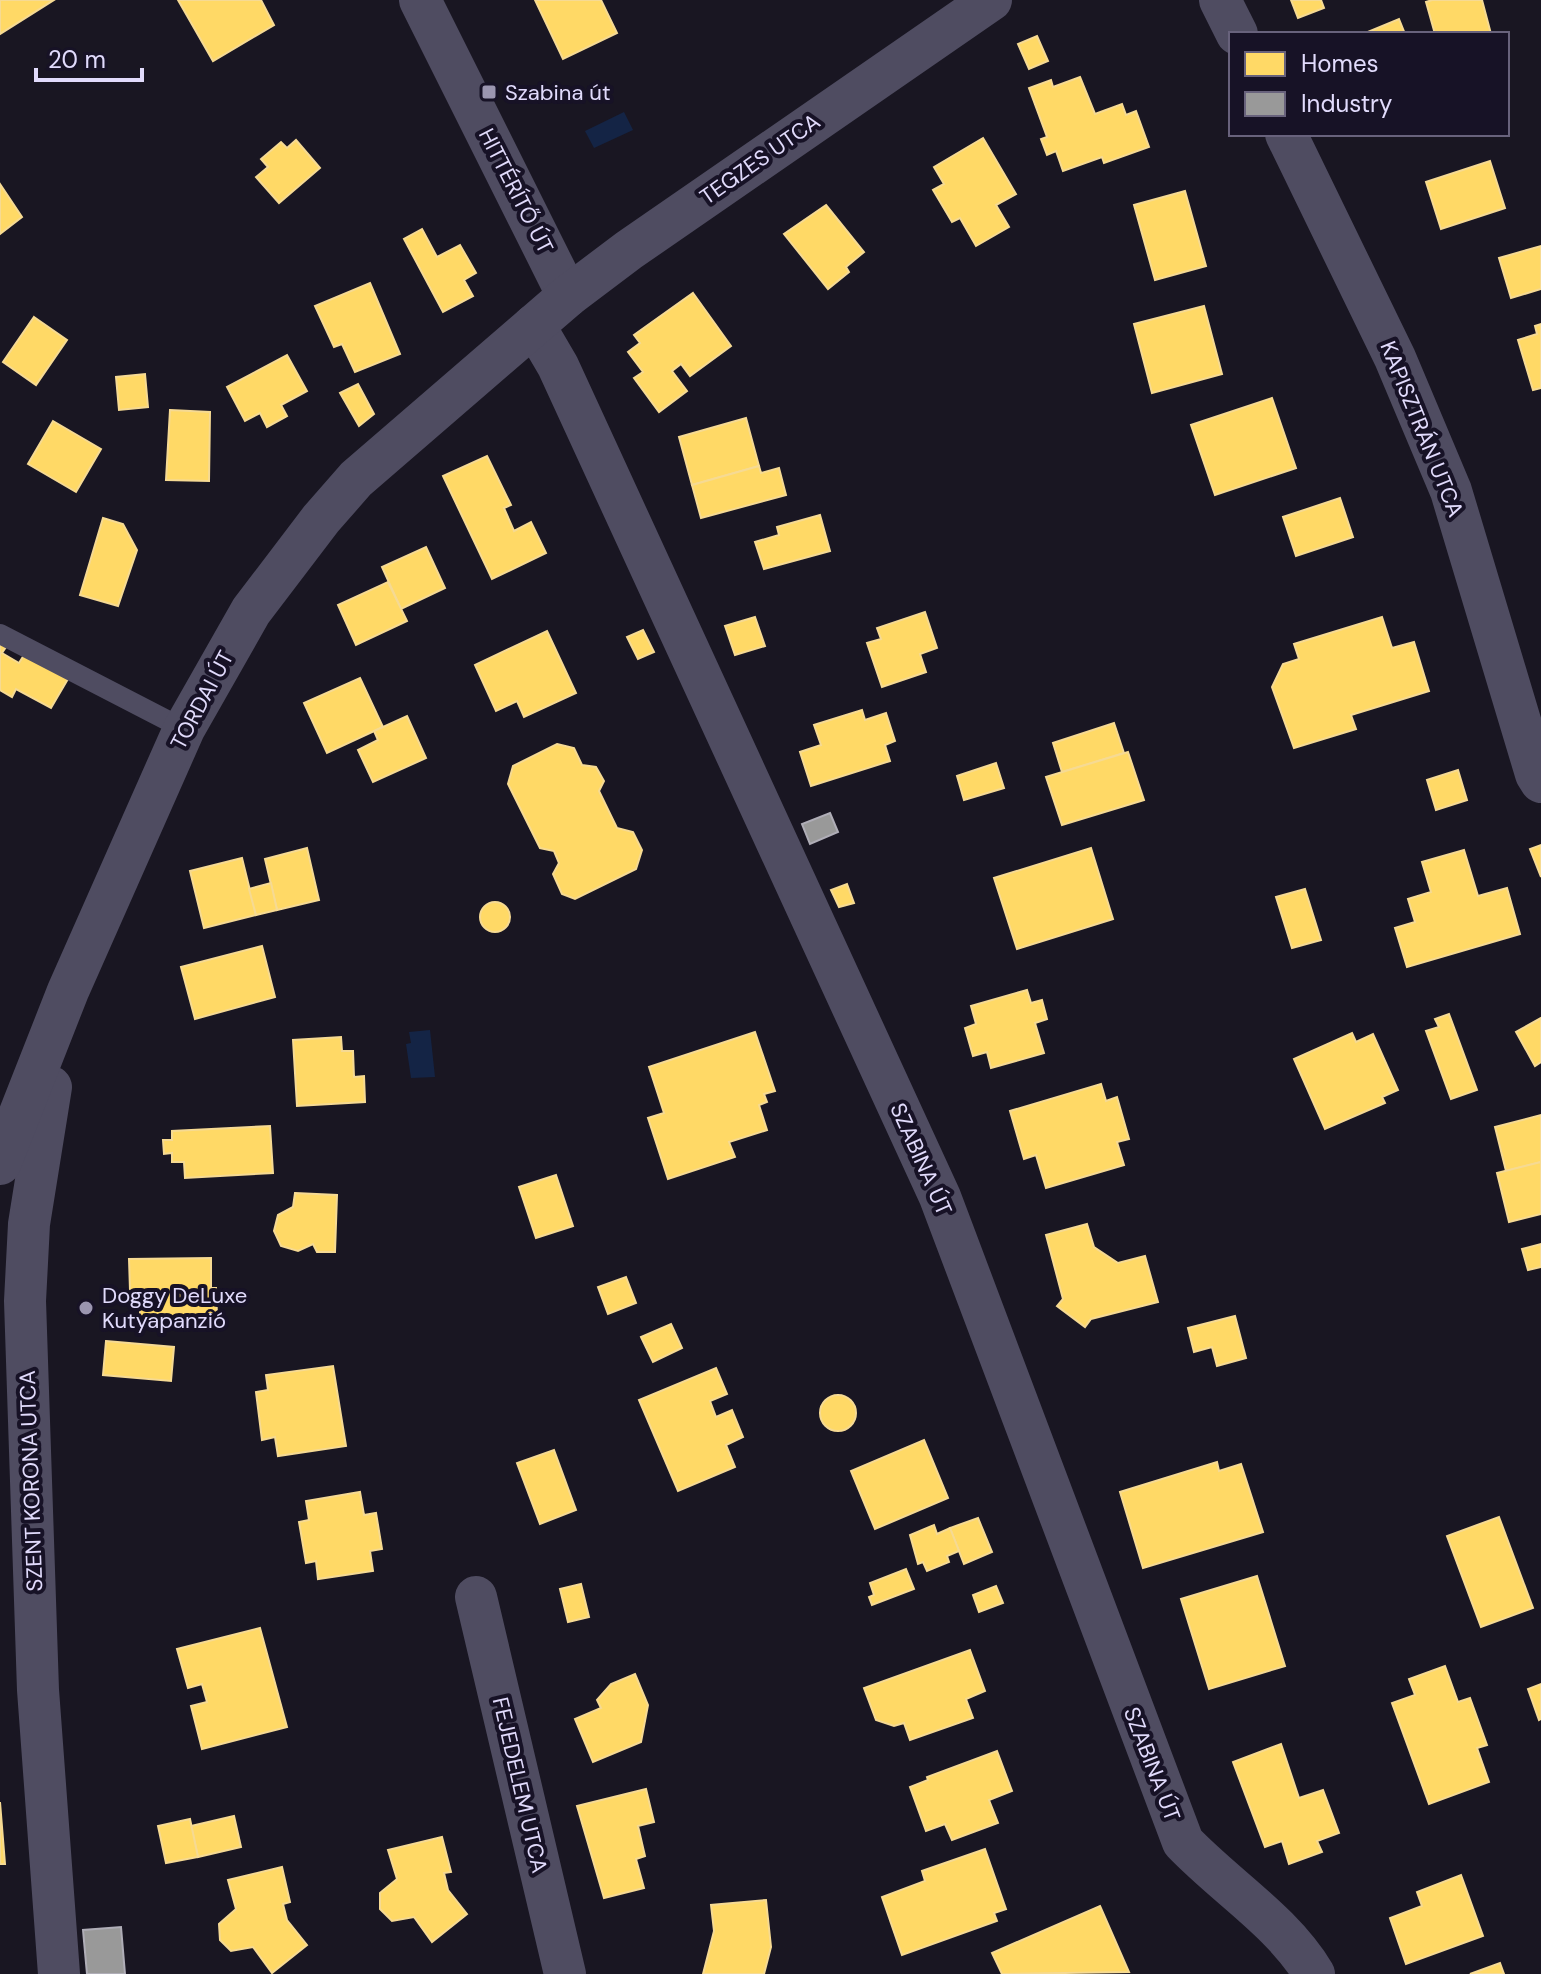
<svg xmlns="http://www.w3.org/2000/svg" width="1541" height="1974" viewBox="0 0 1541 1974" font-family="'DM Sans',sans-serif">
<style>
.water{fill:#142445}
.homes{fill:#ffd966;stroke:#f6da93;stroke-width:2}
.industry{fill:#999;stroke:#afadb7;stroke-width:2}
.lines{fill:none;stroke-linecap:round;stroke-linejoin:round}
.service{stroke:#4f4c61;stroke-width:20}
.minor{stroke:#4f4c61;stroke-width:42}
.poi-dot{fill:#9b96b0;stroke:#171226;stroke-width:3}
.labels{text-anchor:middle;dominant-baseline:central;stroke-width:8;stroke-linejoin:round;paint-order:stroke}
.poi-label{font-size:22px;fill:#e1dbfc;stroke:#171226;text-anchor:start}
.street-label{font-size:22px;fill:#e1dbfc;stroke:#171226}
</style>
<rect width="100%" height="100%" fill="#191622"/>
<g class="water">
<polygon points="624,112 633,130 594,148 585,131"/>
<polygon points="430,1030 435,1077 411,1078 406,1044 411,1043 409,1032"/>
</g>
<g class="homes">
<polygon points="0,0 54,0 0,34"/>
<polygon points="178,0 261,0 274,25 213,61"/>
<polygon points="535,0 601,0 617,33 563,59"/>
<polygon points="1291,0 1321,0 1324,8 1298,18"/>
<polygon points="1432,0 1482,0 1491,34 1435,34 1426,2"/>
<polygon points="1399,19 1405,34 1363,34"/>
<polygon points="1037,36 1048,61 1029,69 1018,44"/>
<polygon points="1080,77 1095,114 1122,104 1126,115 1136,111 1149,147 1104,163 1102,157 1063,171 1056,151 1047,155 1041,139 1047,137 1029,88 1051,80 1053,87"/>
<polygon points="983,138 1016,194 996,205 1009,227 976,246 960,218 952,222 933,190 944,184 934,167"/>
<polygon points="296,140 320,168 279,203 256,177 268,167 261,159 281,142 287,148"/>
<polygon points="1490,161 1505,208 1441,229 1426,182"/>
<polygon points="0,184 22,217 0,234"/>
<polygon points="1185,191 1206,266 1155,280 1134,205"/>
<polygon points="826,205 864,252 846,267 849,272 828,289 784,234"/>
<polygon points="422,229 437,257 460,245 476,273 464,280 473,296 443,312 404,239"/>
<polygon points="1541,246 1541,289 1511,298 1499,258"/>
<polygon points="370,283 400,354 355,372 342,344 334,347 315,306"/>
<polygon points="693,293 731,346 690,376 681,364 672,371 687,391 659,412 634,378 643,372 628,352 640,343 634,335"/>
<polygon points="1204,306 1222,374 1152,393 1134,324"/>
<polygon points="34,317 67,340 36,385 3,362"/>
<polygon points="1541,324 1541,388 1533,390 1518,340 1537,334 1535,326"/>
<polygon points="287,355 307,391 281,405 287,416 267,427 260,413 245,421 227,387"/>
<polygon points="145,374 148,407 119,410 116,377"/>
<polygon points="358,384 374,414 359,426 340,393"/>
<polygon points="1272,398 1296,468 1215,495 1191,425"/>
<polygon points="170,410 210,412 209,481 166,480"/>
<polygon points="746,418 759,466 692,485 679,437"/>
<polygon points="53,421 101,449 76,492 28,464"/>
<polygon points="487,456 511,505 504,508 514,531 531,522 546,553 492,579 443,476"/>
<polygon points="759,466 761,473 779,468 786,495 701,518 692,485"/>
<polygon points="1340,498 1353,537 1296,556 1283,517"/>
<polygon points="820,515 830,551 764,569 755,542 779,535 777,527"/>
<polygon points="103,518 123,524 137,550 118,606 80,595"/>
<polygon points="426,547 445,588 401,609 382,567"/>
<polygon points="388,582 407,621 356,645 338,605"/>
<polygon points="925,612 937,648 920,654 926,672 882,687 867,643 881,639 877,628"/>
<polygon points="755,617 765,646 735,655 725,626"/>
<polygon points="1382,617 1392,648 1414,642 1429,691 1351,715 1356,729 1294,748 1272,687 1283,664 1299,659 1294,644"/>
<polygon points="643,630 654,652 638,659 627,637"/>
<polygon points="547,631 576,693 524,717 517,701 496,711 475,665"/>
<polygon points="0,643 6,647 2,653 19,663 24,655 68,679 51,708 16,689 12,697 0,690"/>
<polygon points="360,678 383,727 327,753 304,703"/>
<polygon points="862,710 865,720 886,713 895,741 885,745 890,761 811,786 800,752 821,745 814,725"/>
<polygon points="407,716 426,758 373,782 358,750 378,740 374,731"/>
<polygon points="1114,723 1124,753 1062,772 1053,743"/>
<polygon points="557,744 574,748 582,765 596,767 604,781 599,791 617,828 633,832 642,850 636,869 575,899 562,894 553,874 559,863 554,851 540,848 508,784 513,766"/>
<polygon points="1128,752 1144,800 1062,825 1046,777"/>
<polygon points="996,763 1004,788 964,800 957,776"/>
<polygon points="1458,770 1467,800 1436,810 1427,780"/>
<polygon points="1541,845 1541,877 1530,849"/>
<polygon points="307,848 319,900 277,910 265,859"/>
<polygon points="1091,848 1113,919 1017,949 994,878"/>
<polygon points="1464,850 1478,896 1507,888 1520,934 1407,967 1395,928 1415,922 1408,899 1431,892 1422,862"/>
<polygon points="242,858 256,915 204,928 190,871"/>
<polygon points="271,883 277,910 256,915 249,889"/>
<polygon points="847,884 854,903 839,907 831,890"/>
<polygon points="1305,889 1321,940 1292,948 1276,897"/>
<circle cx="495" cy="917" r="15"/>
<polygon points="262,946 275,997 195,1019 181,967"/>
<polygon points="1027,990 1031,1003 1042,1000 1047,1019 1035,1023 1044,1053 991,1068 987,1052 973,1056 965,1028 976,1024 971,1006"/>
<polygon points="1449,1014 1477,1090 1451,1099 1426,1031 1439,1027 1435,1019"/>
<polygon points="1541,1018 1541,1062 1535,1066 1516,1032"/>
<polygon points="755,1032 775,1091 764,1094 767,1102 759,1105 767,1130 729,1142 735,1157 668,1179 648,1118 664,1113 649,1067"/>
<polygon points="1352,1033 1356,1042 1373,1034 1398,1090 1382,1097 1385,1103 1325,1129 1294,1059"/>
<polygon points="341,1037 342,1051 353,1051 354,1077 364,1076 365,1102 297,1106 293,1040"/>
<polygon points="1101,1084 1106,1101 1117,1097 1129,1139 1117,1142 1124,1165 1046,1188 1036,1155 1024,1159 1010,1111"/>
<polygon points="1541,1115 1541,1162 1506,1171 1495,1127"/>
<polygon points="270,1126 273,1173 185,1178 184,1162 172,1162 172,1153 164,1154 163,1140 172,1140 172,1131"/>
<polygon points="1541,1162 1541,1214 1509,1222 1497,1173"/>
<polygon points="556,1175 573,1226 536,1238 519,1187"/>
<polygon points="295,1193 337,1195 335,1252 317,1252 313,1244 298,1251 281,1246 274,1231 278,1215 293,1207"/>
<polygon points="1087,1224 1094,1247 1118,1263 1145,1256 1158,1302 1091,1319 1085,1327 1057,1306 1063,1299 1046,1235"/>
<polygon points="1541,1244 1541,1267 1528,1270 1522,1249"/>
<polygon points="211,1258 211,1288 216,1288 217,1316 140,1316 140,1291 130,1290 129,1259"/>
<polygon points="626,1277 636,1303 608,1314 598,1287"/>
<polygon points="1235,1316 1246,1358 1217,1366 1212,1347 1194,1352 1188,1328"/>
<polygon points="671,1324 682,1348 653,1362 641,1337"/>
<polygon points="106,1341 174,1347 171,1381 103,1375"/>
<polygon points="333,1366 346,1446 278,1456 275,1437 262,1440 256,1392 268,1390 266,1375"/>
<polygon points="716,1368 727,1394 710,1401 716,1417 732,1410 743,1437 726,1445 735,1467 678,1491 639,1400"/>
<circle cx="838" cy="1413" r="18"/>
<polygon points="924,1440 948,1498 875,1529 851,1471"/>
<polygon points="554,1450 576,1510 540,1524 517,1463"/>
<polygon points="1217,1462 1219,1471 1241,1464 1263,1532 1143,1568 1120,1492"/>
<polygon points="360,1492 364,1515 376,1513 382,1549 370,1551 373,1571 318,1579 316,1561 306,1563 299,1522 309,1520 306,1501"/>
<polygon points="1499,1517 1533,1608 1481,1627 1447,1536"/>
<polygon points="978,1518 992,1552 964,1564 950,1528"/>
<polygon points="934,1525 937,1534 950,1528 959,1551 947,1556 949,1562 927,1571 923,1562 918,1564 910,1535"/>
<polygon points="906,1569 914,1589 872,1605 869,1597 874,1595 870,1583"/>
<polygon points="1257,1576 1285,1666 1209,1689 1181,1599"/>
<polygon points="581,1584 589,1617 568,1622 560,1589"/>
<polygon points="996,1586 1003,1603 979,1612 973,1595"/>
<polygon points="260,1628 287,1727 202,1749 191,1706 207,1702 202,1684 188,1688 177,1649"/>
<polygon points="970,1650 985,1691 966,1699 973,1718 910,1740 904,1723 894,1726 876,1720 864,1688"/>
<polygon points="1445,1666 1458,1702 1470,1698 1487,1745 1477,1748 1489,1782 1429,1804 1392,1703 1415,1695 1409,1679"/>
<polygon points="635,1674 648,1705 641,1742 593,1762 575,1719 601,1708 597,1700 611,1684"/>
<polygon points="1541,1684 1541,1719 1539,1720 1528,1689"/>
<polygon points="1281,1744 1299,1798 1323,1790 1339,1833 1317,1841 1322,1852 1289,1864 1282,1841 1265,1847 1233,1762"/>
<polygon points="997,1751 1012,1791 989,1800 998,1823 952,1840 945,1824 926,1831 910,1787 928,1780 927,1777"/>
<polygon points="646,1789 654,1822 638,1826 645,1856 636,1859 644,1888 604,1898 577,1806"/>
<polygon points="0,1802 5,1864 0,1864"/>
<polygon points="234,1816 241,1847 198,1857 191,1826"/>
<polygon points="190,1819 198,1857 166,1863 158,1826"/>
<polygon points="442,1837 451,1872 444,1873 448,1890 467,1914 432,1942 414,1917 392,1921 380,1909 380,1893 397,1879 388,1850"/>
<polygon points="985,1849 1006,1909 994,1913 997,1921 902,1955 882,1897 925,1881 922,1871"/>
<polygon points="282,1867 290,1902 283,1904 287,1920 307,1945 272,1973 253,1947 231,1951 220,1940 219,1924 236,1909 228,1880"/>
<polygon points="1461,1875 1483,1936 1406,1964 1390,1918 1422,1906 1417,1892"/>
<polygon points="766,1900 771,1947 764,1974 703,1974 714,1931 711,1905"/>
<polygon points="1100,1906 1129,1972 1002,1974 992,1953"/>
<polygon points="1500,1963 1504,1974 1470,1974"/>
</g>
<g class="industry">
<polygon points="830,813 838,832 810,844 802,824"/>
<polygon points="121,1927 125,1974 87,1974 83,1930"/>
</g>
<g class="lines">
<polyline class="service" points="0,634 184,729"/>
<g class="minor">
<polyline points="420,0 568,296"/>
<polyline points="1220,0 1237,34"/>
<polyline points="1286,134 1395,358 1451,491 1536,774 1541,782"/>
<path d="M534 325 558 366 940 1197 1183 1842C1226 1887 1282 1921 1314 1974"/>
<polyline points="51,1087 29,1224 25,1301 38,1690 59,1974"/>
<polyline points="0,1164 68,991 184,729 251,611 321,519 356,479 568,296 629,250 991,0"/>
<polyline points="476,1597 565,1974"/>
</g>
</g>
<g class="poi-dot">
<rect x="481" y="84" width="16" height="16" rx="4"/>
<circle cx="86" cy="1308" r="8"/>
</g>
<g class="labels">
<g class="poi-label">
<text x="505" y="92">Szabina út</text>
<text x="102" y="1295">Doggy DeLuxe<tspan x="102" dy="25">Kutyapanzió</tspan></text>
</g>
<g class="street-label">
<text transform="translate(760 159) rotate(-35)">TEGZES UTCA</text>
<text transform="translate(516 191) rotate(63)">HITTÉRÍTŐ ÚT</text>
<text transform="translate(1422 429) rotate(68)">KAPISZTRÁN UTCA</text>
<text transform="translate(202 700) rotate(-62)">TORDAI ÚT</text>
<text transform="translate(921 1159) rotate(66)">SZABINA ÚT</text>
<text transform="translate(31 1481) rotate(-92)">SZENT KORONA UTCA</text>
<text transform="translate(1152 1764) rotate(69)">SZABINA ÚT</text>
<text transform="translate(520 1785) rotate(77)">FEJEDELEM UTCA</text>
</g>
</g>
<rect x="1229" y="32" width="280" height="104" fill="#171226" stroke="#68627c" stroke-width="2"/>
<rect x="1245" y="52" width="40" height="24" fill="#ffd966" stroke="#68627c" stroke-width="2"/>
<text x="1301" y="72" font-size="24" fill="#e1dbfc">Homes</text>
<rect x="1245" y="92" width="40" height="24" fill="#999999" stroke="#68627c" stroke-width="2"/>
<text x="1301" y="112" font-size="24" fill="#e1dbfc">Industry</text>
<path d="M36 68v12h106v-12" fill="none" stroke="#e1dbfc" stroke-width="4"/>
<text x="48" y="68" font-size="24" fill="#e1dbfc" stroke="#171226" stroke-width="6" paint-order="stroke">20 m</text>
</svg>
